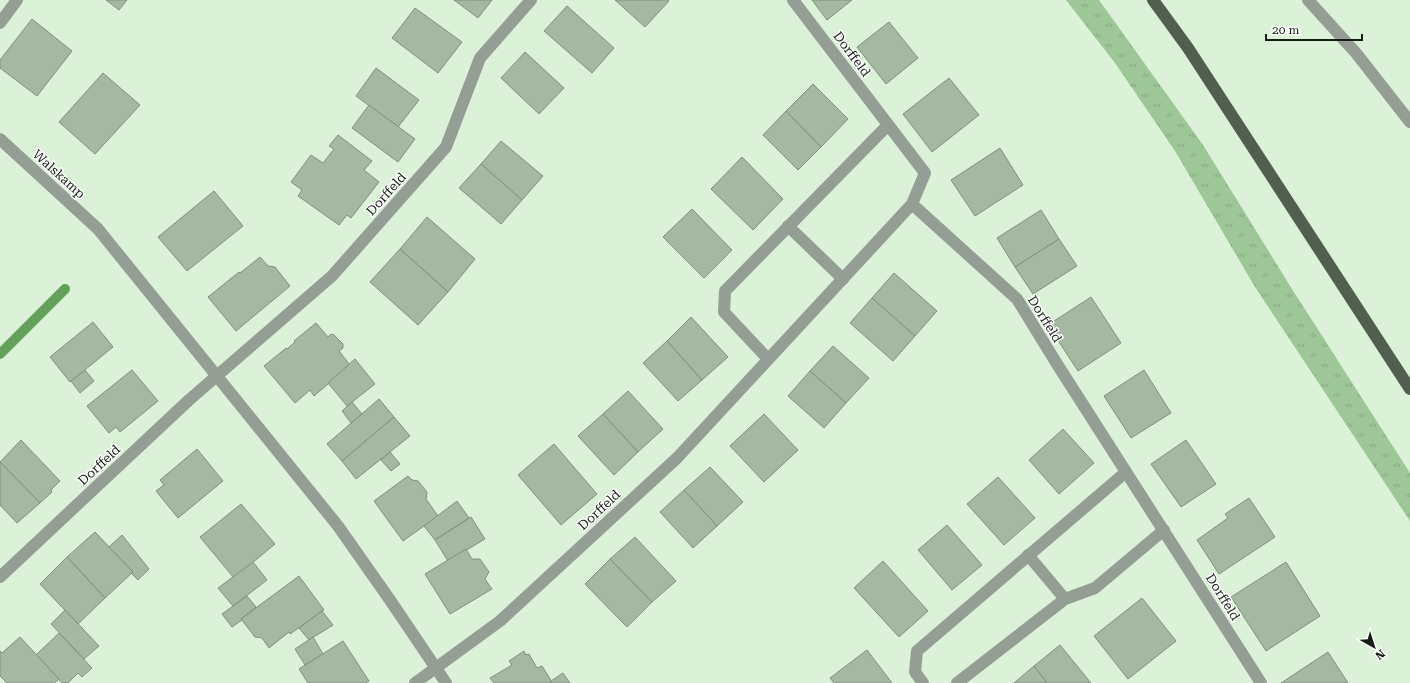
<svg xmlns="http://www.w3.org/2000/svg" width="1410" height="683" viewBox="0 0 1410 683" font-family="'Roboto Serif',serif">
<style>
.grass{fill:url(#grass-tufts)}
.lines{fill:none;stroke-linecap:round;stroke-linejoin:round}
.stream{stroke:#61a158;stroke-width:10}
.building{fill:#a5b9a2;stroke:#7f927c}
.minor{stroke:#959e94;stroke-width:12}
.major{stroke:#51604e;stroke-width:12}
.labels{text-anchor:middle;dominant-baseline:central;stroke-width:3;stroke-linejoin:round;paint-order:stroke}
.street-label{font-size:13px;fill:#151d14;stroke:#fff}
</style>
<defs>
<pattern id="grass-tufts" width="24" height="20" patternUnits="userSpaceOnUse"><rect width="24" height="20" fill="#9ec798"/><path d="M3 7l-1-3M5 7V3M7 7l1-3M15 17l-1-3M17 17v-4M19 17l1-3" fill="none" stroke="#87aa82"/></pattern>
</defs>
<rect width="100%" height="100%" fill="#dbf1d8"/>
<polygon class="grass" points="1066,0 1099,0 1203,145 1292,289 1410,473 1410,521 1255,287 1175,151 1115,63"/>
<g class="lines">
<polyline class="stream" points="0,354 65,289"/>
</g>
<g class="building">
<polygon points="106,0 127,0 119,10"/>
<polygon points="454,0 492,0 478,18"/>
<polygon points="615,0 668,0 669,1 645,27"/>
<polygon points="812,0 852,0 827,20"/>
<polygon points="567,6 614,48 592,73 544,31"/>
<polygon points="415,8 462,42 438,73 392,38"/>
<polygon points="32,19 72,51 37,96 0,68 0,60"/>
<polygon points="889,22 918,58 886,84 857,47"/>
<polygon points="525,52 564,88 539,114 501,78"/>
<polygon points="376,68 419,100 398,127 356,96"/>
<polygon points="103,73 140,105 95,154 59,122"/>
<polygon points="949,78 979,115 932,152 903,114"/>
<polygon points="813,84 848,119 821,147 786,111"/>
<polygon points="369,105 415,139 398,162 352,128"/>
<polygon points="786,111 821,147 798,170 763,135"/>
<polygon points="338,135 372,161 364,170 379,182 351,218 347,215 339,225 298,196 302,190 291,182 311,155 323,163 334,149 329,146"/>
<polygon points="501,141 543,176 522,200 481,164"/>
<polygon points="1000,148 1023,185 975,216 951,180"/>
<polygon points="742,157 783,199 753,230 711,189"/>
<polygon points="481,164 522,200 501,224 459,188"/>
<polygon points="214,191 243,226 187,271 158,237"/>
<polygon points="692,209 732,250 704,278 663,237"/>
<polygon points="1041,210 1059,239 1015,267 997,238"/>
<polygon points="427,217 475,259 448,292 400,249"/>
<polygon points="1059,239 1077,266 1033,294 1015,267"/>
<polygon points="400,249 448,292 418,325 370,282"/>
<polygon points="260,257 268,266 275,267 290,286 236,331 208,297 239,272 240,273"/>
<polygon points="894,273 937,311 915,336 872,298"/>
<polygon points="1091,297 1121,343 1078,371 1048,325"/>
<polygon points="872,298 915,336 893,361 850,323"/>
<polygon points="691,317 728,357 702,380 667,341"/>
<polygon points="93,322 113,347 70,382 50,357"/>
<polygon points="316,323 328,337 331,334 334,335 343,344 343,348 339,351 350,365 314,396 310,390 295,403 264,366 286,348 287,349 295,342 294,341"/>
<polygon points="667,341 702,380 678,401 643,363"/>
<polygon points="833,346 869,378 846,403 810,371"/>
<polygon points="355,359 375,384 347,406 328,383"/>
<polygon points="85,370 94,381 80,393 71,381"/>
<polygon points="132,370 158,401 120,432 116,427 109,433 87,406"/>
<polygon points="1144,370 1171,413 1131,438 1104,396"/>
<polygon points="810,371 846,403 824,428 788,396"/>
<polygon points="628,391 663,429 638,452 603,414"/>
<polygon points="379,399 394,417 342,461 327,444"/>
<polygon points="352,402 362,414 351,423 342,411"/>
<polygon points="603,414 638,452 614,475 578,436"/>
<polygon points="764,414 798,450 764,482 730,446"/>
<polygon points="394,417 410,436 356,479 342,461"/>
<polygon points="1063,429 1094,463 1059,494 1029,460"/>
<polygon points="21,440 60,481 51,490 52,492 40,503 0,462"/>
<polygon points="1186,440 1216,484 1181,507 1151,464"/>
<polygon points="554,444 597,494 561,525 518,475"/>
<polygon points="197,449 223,481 178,518 156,491 164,485 160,480"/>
<polygon points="390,452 400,464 391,471 381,460"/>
<polygon points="0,462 40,503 17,523 0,505"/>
<polygon points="710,467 743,502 717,526 684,490"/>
<polygon points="408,476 412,480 418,481 427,492 426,499 438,516 403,541 374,501"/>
<polygon points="998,477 1035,518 1004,545 967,504"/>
<polygon points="684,490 717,526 693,548 660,512"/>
<polygon points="1249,498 1275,537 1219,574 1197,540 1228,518 1225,514"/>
<polygon points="457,501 469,518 435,540 424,526"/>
<polygon points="241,504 275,544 234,578 200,537"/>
<polygon points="471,517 485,539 448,561 435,540"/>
<polygon points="947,525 982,565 952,590 918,550"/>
<polygon points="95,532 133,572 105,598 67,557"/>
<polygon points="122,535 149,569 138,580 131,573 133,572 109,547"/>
<polygon points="635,537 676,581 652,602 610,559"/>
<polygon points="466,549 472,559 480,559 489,572 485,579 492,589 450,614 425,574"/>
<polygon points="67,557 105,598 78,624 40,584"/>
<polygon points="610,559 652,602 627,627 585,584"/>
<polygon points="883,561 928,611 899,637 854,588"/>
<polygon points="253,562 267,580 233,606 218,588"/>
<polygon points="1286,562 1320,616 1266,651 1231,597"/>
<polygon points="299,576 324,610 290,634 289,632 269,648 262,638 255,637 241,619"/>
<polygon points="247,596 256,607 241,619 242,620 232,627 222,614"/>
<polygon points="1142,598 1176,641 1128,679 1094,636"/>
<polygon points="65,610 99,646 84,659 51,624"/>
<polygon points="322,611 333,625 309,640 299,628"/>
<polygon points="59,633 92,668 82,677 78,673 68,683 62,683 36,655"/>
<polygon points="20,637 59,679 55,683 7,683 0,676 0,651 2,653"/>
<polygon points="313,637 323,654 305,665 295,649"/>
<polygon points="343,641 369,681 365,683 308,683 299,669"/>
<polygon points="1060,645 1091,683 1047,683 1034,666"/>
<polygon points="867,650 892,683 834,683 830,678"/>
<polygon points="524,651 526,655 529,654 537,668 542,666 552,682 550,683 494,683 490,678 512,665 509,661"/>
<polygon points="1328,652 1348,683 1281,683"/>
<polygon points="1034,666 1047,683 1014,683"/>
<polygon points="563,673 570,683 550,683 551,681"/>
</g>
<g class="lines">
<g class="minor">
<polyline points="793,0 925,173 912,204 1017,299 1057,364 1261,683"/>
<polyline points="1308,0 1356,53 1410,122"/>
<polyline points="0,23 17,0"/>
<polyline points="0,139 98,229 338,526 390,600 446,683"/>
<polyline points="788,226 843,279"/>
<polyline points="768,359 724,312 725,291 888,125"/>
<polyline points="1028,555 1065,599"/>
<polyline points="0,577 189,400 332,276 446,147 480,58 531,0"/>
<polyline points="415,683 500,621 677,458 912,204"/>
<polyline points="923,683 915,672 917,651 1126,472"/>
<polyline points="957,683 1065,599 1095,588 1164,530"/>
</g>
<polyline class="major" points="1153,0 1188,48 1410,389"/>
</g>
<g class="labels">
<g class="street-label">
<text transform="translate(852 54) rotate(53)">Dorffeld</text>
<text transform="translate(59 174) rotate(42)">Walskamp</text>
<text transform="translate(386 194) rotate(-48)">Dorffeld</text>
<text transform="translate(1045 319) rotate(58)">Dorffeld</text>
<text transform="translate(99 465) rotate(-43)">Dorffeld</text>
<text transform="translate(599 510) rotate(-43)">Dorffeld</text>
<text transform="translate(1223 597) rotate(58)">Dorffeld</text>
</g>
</g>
<g transform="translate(1374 647) rotate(141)" stroke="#ffffff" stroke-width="3" paint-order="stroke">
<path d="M0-3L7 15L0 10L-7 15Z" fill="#151d14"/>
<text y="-6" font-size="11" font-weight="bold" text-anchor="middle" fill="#151d14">N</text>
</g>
<path d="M1266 34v6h96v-6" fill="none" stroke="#151d14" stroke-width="2"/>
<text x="1272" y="34" font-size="12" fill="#151d14" stroke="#ffffff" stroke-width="3" paint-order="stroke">20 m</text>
</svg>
